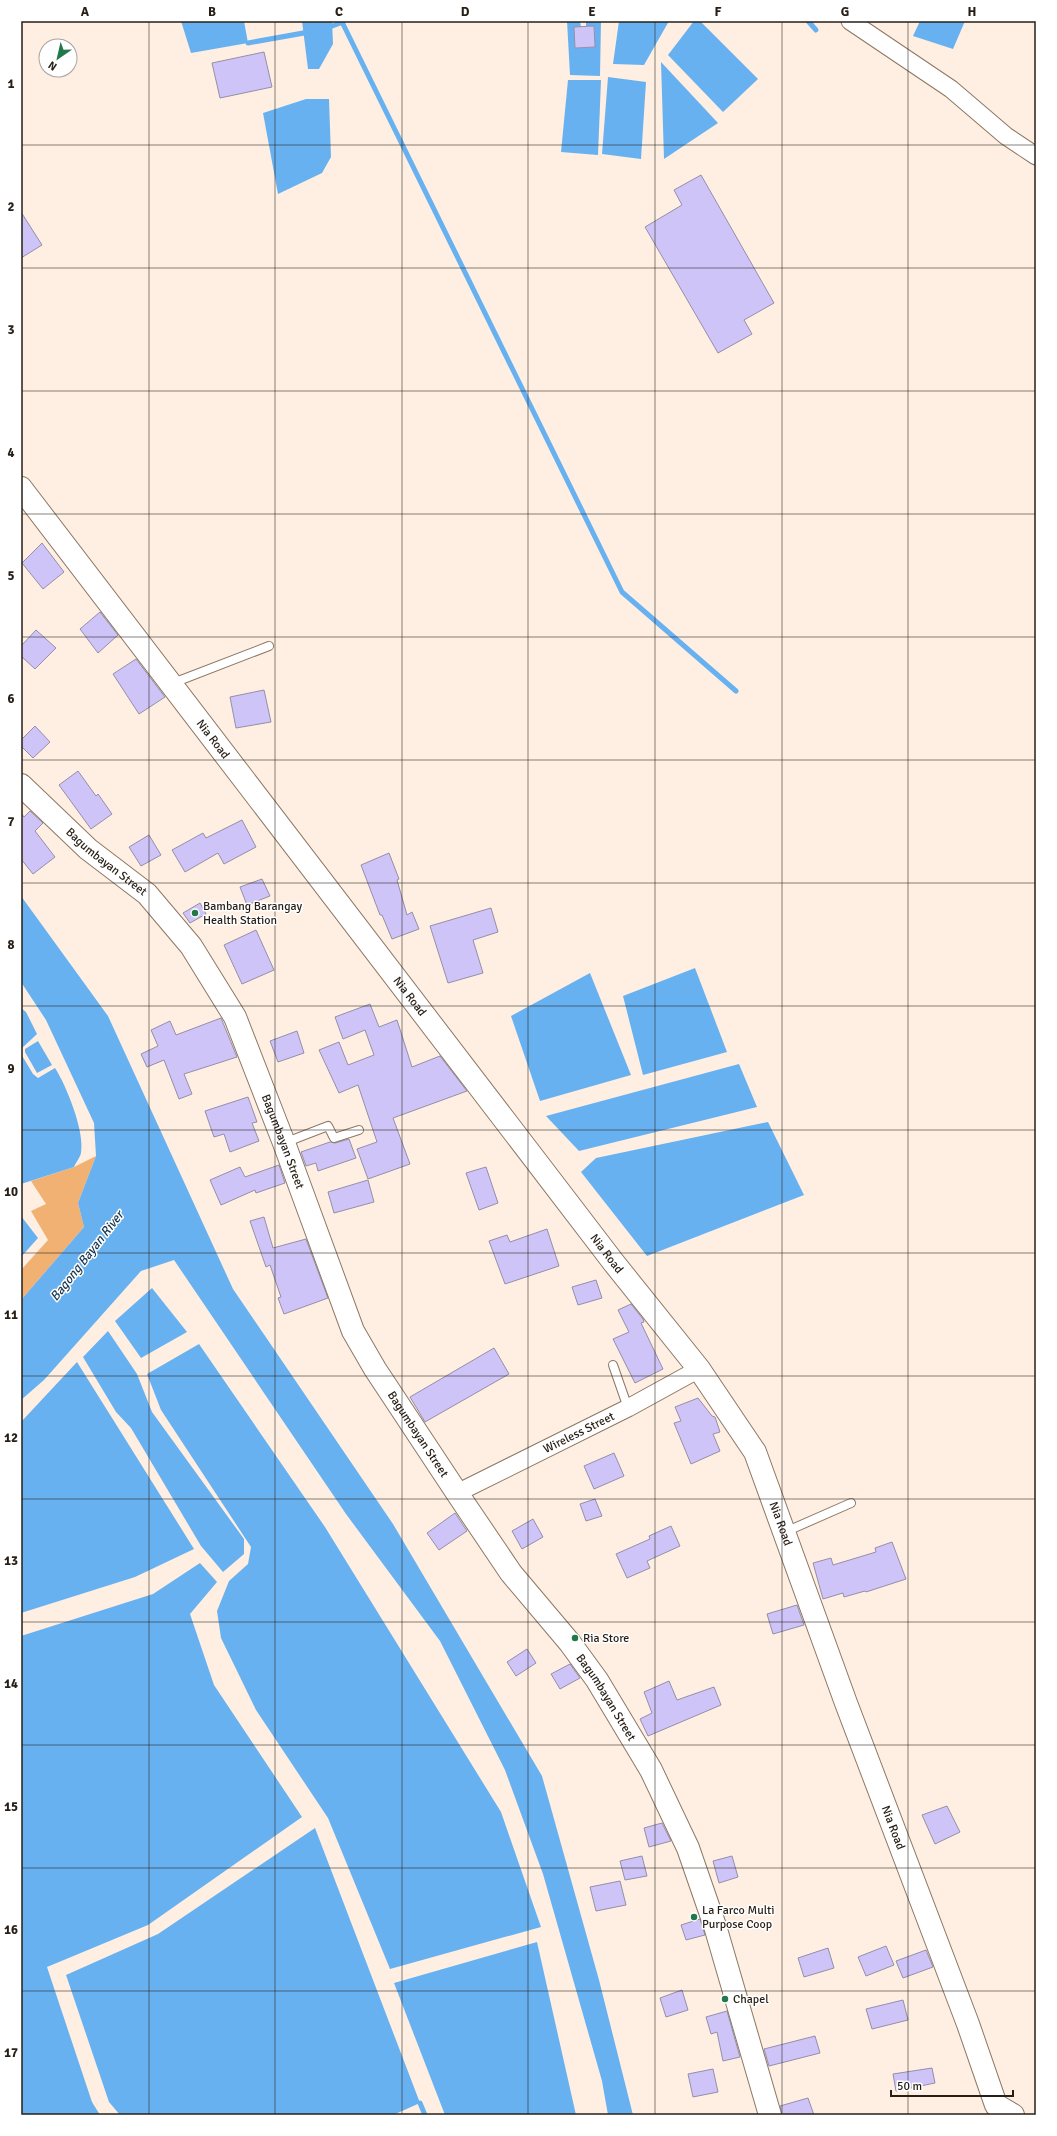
<svg xmlns="http://www.w3.org/2000/svg" width="1057" height="2136" viewBox="0 0 1057 2136" font-family="Signika,sans-serif">
<style>
.green{fill:#f0b172}
.water{fill:#68b1f0}
.lines{fill:none;stroke-linecap:round;stroke-linejoin:round}
.stream{stroke:#68b1f0;stroke-width:5}
.building{fill:#cec4f7;stroke:#948fa9}
.lane-casing{stroke:#8d7864;stroke-width:10}
.street-casing{stroke:#8d7864;stroke-width:19}
.secondary-casing{stroke:#8d7864;stroke-width:24}
.lane{stroke:#fff;stroke-width:8}
.street{stroke:#fff;stroke-width:17}
.secondary{stroke:#fff;stroke-width:22}
.grid{fill:none;stroke:#271f17;stroke-width:1;stroke-opacity:0.55}
.poi-dot{fill:#23784b;stroke:#fff;stroke-width:1.5}
.labels{text-anchor:middle;dominant-baseline:central;stroke-width:3;stroke-linejoin:round;paint-order:stroke}
.street-label{font-size:12px;fill:#271f17;stroke:#fff}
.poi-label{font-size:12px;fill:#271f17;stroke:#fff;text-anchor:start}
.water-label{font-size:13px;font-style:italic;fill:#173650;stroke:#fff}
.neatline{fill:none;stroke:#271f17;stroke-width:1.5}
.grid-label{font-size:13px;text-anchor:middle;font-weight:bold;fill:#271f17}
</style>
<rect width="100%" height="100%" fill="#feefe2"/>
<polygon class="green" points="96,1156 78,1203 84,1227 21,1300 21,1270 48,1240 31,1211 46,1204 31,1181 74,1167"/>
<g class="water">
<polygon points="181,21 244,21 248,43 191,53"/>
<polygon points="302,21 332,21 333,44 319,69 308,69"/>
<polygon points="567,21 580,21 581,27 574,27 576,48 595,47 594,26 586,26 586,21 601,21 600,76 570,75"/>
<polygon points="619,21 669,21 644,65 613,64"/>
<polygon points="694,21 700,21 758,79 723,112 668,55"/>
<polygon points="920,21 965,21 953,49 913,36"/>
<polygon points="661,62 718,123 664,159"/>
<polygon points="608,77 646,82 641,159 602,154"/>
<polygon points="568,80 601,80 598,155 561,152"/>
<polygon points="306,99 329,99 331,157 322,173 278,194 263,113"/>
<polygon points="21,896 108,1016 233,1289 393,1524 542,1776 599,1980 633,2115 608,2115 602,2081 543,1874 505,1770 440,1641 346,1514 174,1260 141,1271 44,1380 21,1400 21,1300 84,1227 78,1203 96,1156 94,1123 46,1020 21,982"/>
<polygon points="695,968 727,1052 643,1075 623,996"/>
<polygon points="590,973 631,1075 540,1101 511,1016"/>
<polygon points="21,1008 26,1012 37,1034 21,1049"/>
<polygon points="38,1041 52,1065 37,1073 25,1052 25,1049"/>
<path d="M21 1054 33 1074 38 1078 55 1068C67 1087 85 1132 81 1153 80 1158 76 1162 74 1167L21 1184Z"/>
<polygon points="739,1064 757,1107 579,1151 546,1116"/>
<polygon points="768,1122 804,1195 647,1256 581,1172 596,1158"/>
<polygon points="21,1216 38,1238 21,1257"/>
<polygon points="152,1288 187,1332 141,1358 115,1321"/>
<polygon points="108,1331 137,1374 152,1412 244,1539 244,1554 223,1572 201,1546 131,1428 116,1412 83,1357"/>
<polygon points="199,1344 325,1527 501,1812 541,1927 390,1969 328,1818 256,1710 221,1638 217,1611 229,1581 248,1564 251,1547 161,1410 147,1374"/>
<polygon points="77,1362 194,1549 135,1577 21,1613 21,1422"/>
<polygon points="200,1563 217,1582 190,1614 214,1685 302,1817 148,1925 47,1967 92,2102 100,2115 21,2115 21,1636 153,1594"/>
<polygon points="315,1828 420,2103 393,2115 120,2115 109,2102 66,1975 158,1934"/>
<polygon points="537,1942 576,2115 445,2115 394,1983"/>
</g>
<g class="lines">
<g class="stream">
<polyline points="808,21 816,30"/>
<polyline points="343,24 622,592 736,691"/>
<polyline points="327,28 343,22"/>
<polyline points="303,33 248,43 310,32"/>
<polyline points="420,2103 425,2115"/>
</g>
</g>
<g class="building">
<polygon points="594,26 595,47 575,48 574,27"/>
<polygon points="264,52 272,87 220,98 212,63"/>
<polygon points="701,175 774,303 744,320 752,334 718,353 645,227 682,205 674,190"/>
<polygon points="21,212 42,245 21,258"/>
<polygon points="42,543 64,572 43,589 22,563"/>
<polygon points="100,612 118,635 98,653 80,629"/>
<polygon points="36,630 56,648 35,669 21,656 21,646"/>
<polygon points="136,659 165,697 139,714 113,674"/>
<polygon points="264,690 271,722 236,728 230,697"/>
<polygon points="35,726 50,742 33,758 21,746 21,740"/>
<polygon points="78,771 96,796 98,794 112,814 91,829 59,785"/>
<polygon points="30,811 43,823 35,831 55,857 33,874 21,859 21,813 24,817"/>
<polygon points="242,820 256,847 224,864 218,853 185,872 172,850 203,833 206,838"/>
<polygon points="149,835 161,855 141,866 129,847"/>
<polygon points="389,853 399,879 397,880 407,915 412,912 419,929 392,939 382,915 380,915 361,865"/>
<polygon points="262,879 270,896 247,905 240,887"/>
<polygon points="200,903 206,914 190,923 183,913"/>
<polygon points="491,908 498,932 473,940 483,973 448,983 430,926"/>
<polygon points="256,930 274,970 242,984 224,945"/>
<polygon points="370,1004 379,1027 397,1020 412,1067 440,1056 467,1091 393,1118 410,1164 368,1179 357,1149 377,1142 358,1085 339,1093 319,1050 339,1042 348,1065 374,1055 365,1030 343,1039 335,1017"/>
<polygon points="221,1018 237,1057 184,1074 192,1094 179,1099 164,1060 147,1067 141,1054 158,1046 151,1030 170,1021 176,1035"/>
<polygon points="297,1031 304,1053 278,1062 270,1041"/>
<polygon points="248,1097 257,1122 252,1123 259,1141 230,1152 224,1134 214,1137 205,1111"/>
<polygon points="349,1139 356,1158 318,1171 316,1163 306,1166 301,1152 330,1142 335,1143"/>
<polygon points="279,1165 285,1183 256,1193 255,1190 221,1205 210,1180 240,1167 245,1177"/>
<polygon points="486,1167 498,1203 479,1210 466,1173"/>
<polygon points="368,1180 374,1202 334,1213 328,1192"/>
<polygon points="264,1217 273,1248 306,1239 328,1298 284,1314 278,1298 281,1297 270,1265 266,1267 250,1221"/>
<polygon points="547,1229 559,1266 505,1284 489,1241 507,1235 510,1242"/>
<polygon points="596,1280 602,1298 578,1305 572,1287"/>
<polygon points="631,1304 643,1319 644,1322 641,1323 663,1369 635,1383 613,1339 629,1332 618,1310"/>
<polygon points="494,1348 509,1374 425,1422 410,1397"/>
<polygon points="698,1398 712,1416 715,1417 720,1432 713,1434 720,1451 691,1464 674,1423 681,1421 675,1407"/>
<polygon points="614,1453 624,1476 594,1489 584,1466"/>
<polygon points="595,1499 602,1516 586,1521 580,1504"/>
<polygon points="455,1513 467,1531 439,1550 427,1533"/>
<polygon points="533,1519 543,1537 522,1549 512,1531"/>
<polygon points="671,1526 680,1546 647,1561 650,1568 627,1578 616,1554 650,1539 649,1536"/>
<polygon points="892,1542 906,1579 866,1592 865,1591 844,1597 843,1593 823,1599 813,1563 831,1558 833,1565 876,1552 875,1548"/>
<polygon points="797,1605 804,1625 773,1634 767,1614"/>
<polygon points="527,1649 536,1663 516,1676 507,1662"/>
<polygon points="570,1664 580,1678 560,1689 551,1674"/>
<polygon points="669,1681 677,1700 714,1687 721,1705 648,1736 640,1719 652,1713 644,1692"/>
<polygon points="947,1806 960,1832 935,1844 922,1815"/>
<polygon points="662,1823 671,1841 649,1847 644,1828"/>
<polygon points="642,1856 647,1876 625,1880 620,1861"/>
<polygon points="732,1856 738,1877 719,1883 713,1861"/>
<polygon points="620,1881 626,1905 596,1911 590,1887"/>
<polygon points="700,1919 705,1935 686,1940 681,1925"/>
<polygon points="886,1946 894,1965 866,1976 858,1957"/>
<polygon points="828,1948 834,1968 804,1977 798,1958"/>
<polygon points="926,1950 933,1967 903,1978 896,1961"/>
<polygon points="682,1990 688,2010 666,2017 660,1998"/>
<polygon points="903,2000 908,2020 872,2029 866,2009"/>
<polygon points="727,2011 740,2057 723,2061 717,2032 711,2034 706,2017"/>
<polygon points="815,2036 820,2053 769,2066 764,2049"/>
<polygon points="932,2068 935,2083 896,2091 893,2074"/>
<polygon points="713,2069 718,2092 693,2097 688,2074"/>
<polygon points="808,2098 814,2115 782,2115 780,2106"/>
</g>
<g class="lines">
<defs>
<g id="lane">
<polyline points="173,683 269,646"/>
<polyline points="284,1143 328,1126 334,1138 359,1130"/>
<polyline points="613,1365 628,1408"/>
<polyline points="785,1532 851,1503"/>
</g>
<g id="street">
<polyline points="850,21 951,89 1006,136 1036,156"/>
<path id="s1" d="M457 1493 628 1408 699 1369"/>
</g>
<g id="secondary">
<path id="s2" d="M21 488 614 1263 699 1369 755 1452 846 1703 968 2024 996 2105 1013 2115"/>
<path id="s3" d="M21 785 88 849 147 894 191 946 235 1017 284 1143 353 1331 375 1369 457 1493 511 1573 570 1643 597 1680 651 1770 688 1848 715 1926 770 2115"/>
</g>
</defs>
<use href="#lane" class="lane-casing"/>
<use href="#street" class="street-casing"/>
<use href="#secondary" class="secondary-casing"/>
<use href="#lane" class="lane"/>
<use href="#street" class="street"/>
<use href="#secondary" class="secondary"/>
</g>
<path class="grid" d="M149 21V2115M275 21V2115M402 21V2115M528 21V2115M655 21V2115M782 21V2115M908 21V2115M21 145H1036M21 268H1036M21 391H1036M21 514H1036M21 637H1036M21 760H1036M21 883H1036M21 1006H1036M21 1130H1036M21 1253H1036M21 1376H1036M21 1499H1036M21 1622H1036M21 1745H1036M21 1868H1036M21 1991H1036"/>
<g class="poi-dot">
<circle cx="195" cy="913" r="4"/>
<circle cx="575" cy="1638" r="4"/>
<circle cx="694" cy="1917" r="4"/>
<circle cx="725" cy="1999" r="4"/>
</g>
<g class="labels">
<g class="street-label">
<text stroke="none"><textPath href="#s2" startOffset="316">Nia Road</textPath></text>
<text stroke="none"><textPath href="#s3" startOffset="115">Bagumbayan Street</textPath></text>
<text stroke="none"><textPath href="#s2" startOffset="640">Nia Road</textPath></text>
<text stroke="none"><textPath href="#s3" startOffset="452">Bagumbayan Street</textPath></text>
<text stroke="none"><textPath href="#s2" startOffset="964">Nia Road</textPath></text>
<text stroke="none"><textPath href="#s1" startOffset="136">Wireless Street</textPath></text>
<text stroke="none"><textPath href="#s3" startOffset="776">Bagumbayan Street</textPath></text>
<text stroke="none"><textPath href="#s2" startOffset="1288">Nia Road</textPath></text>
<text stroke="none"><textPath href="#s3" startOffset="1100">Bagumbayan Street</textPath></text>
<text stroke="none"><textPath href="#s2" startOffset="1612">Nia Road</textPath></text>
</g>
<g class="poi-label">
<text x="203" y="906">Bambang Barangay<tspan x="203" dy="14">Health Station</tspan></text>
<text x="583" y="1638">Ria Store</text>
<text x="702" y="1910">La Farco Multi<tspan x="702" dy="14">Purpose Coop</tspan></text>
<text x="733" y="1999">Chapel</text>
</g>
<g class="water-label">
<text transform="translate(87 1256) rotate(-52)">Bagong Bayan River</text>
</g>
</g>
<rect width="1057" height="2136" fill="none" stroke="#ffffff" stroke-width="44"/>
<g transform="translate(58 58) rotate(214)"><circle r="19" fill="#ffffff" stroke="#a9a5a2"/>
<path d="M0-3L7 15L0 10L-7 15Z" fill="#23784b"/>
<text y="-6" font-size="11" font-weight="bold" text-anchor="middle" fill="#271f17">N</text>
</g>
<path d="M891 2090v6h122v-6" fill="none" stroke="#271f17" stroke-width="2"/>
<text x="897" y="2090" font-size="12" fill="#271f17" stroke="#ffffff" stroke-width="3" paint-order="stroke">50 m</text>
<rect x="22" y="22" width="1013" height="2092" class="neatline"/>
<g class="grid-label">
<text x="85" y="16">A</text>
<text x="212" y="16">B</text>
<text x="339" y="16">C</text>
<text x="465" y="16">D</text>
<text x="592" y="16">E</text>
<text x="718" y="16">F</text>
<text x="845" y="16">G</text>
<text x="972" y="16">H</text>
<text x="11" y="88">1</text>
<text x="11" y="211">2</text>
<text x="11" y="334">3</text>
<text x="11" y="457">4</text>
<text x="11" y="580">5</text>
<text x="11" y="703">6</text>
<text x="11" y="826">7</text>
<text x="11" y="949">8</text>
<text x="11" y="1073">9</text>
<text x="11" y="1196">10</text>
<text x="11" y="1319">11</text>
<text x="11" y="1442">12</text>
<text x="11" y="1565">13</text>
<text x="11" y="1688">14</text>
<text x="11" y="1811">15</text>
<text x="11" y="1934">16</text>
<text x="11" y="2057">17</text>
</g>
</svg>
